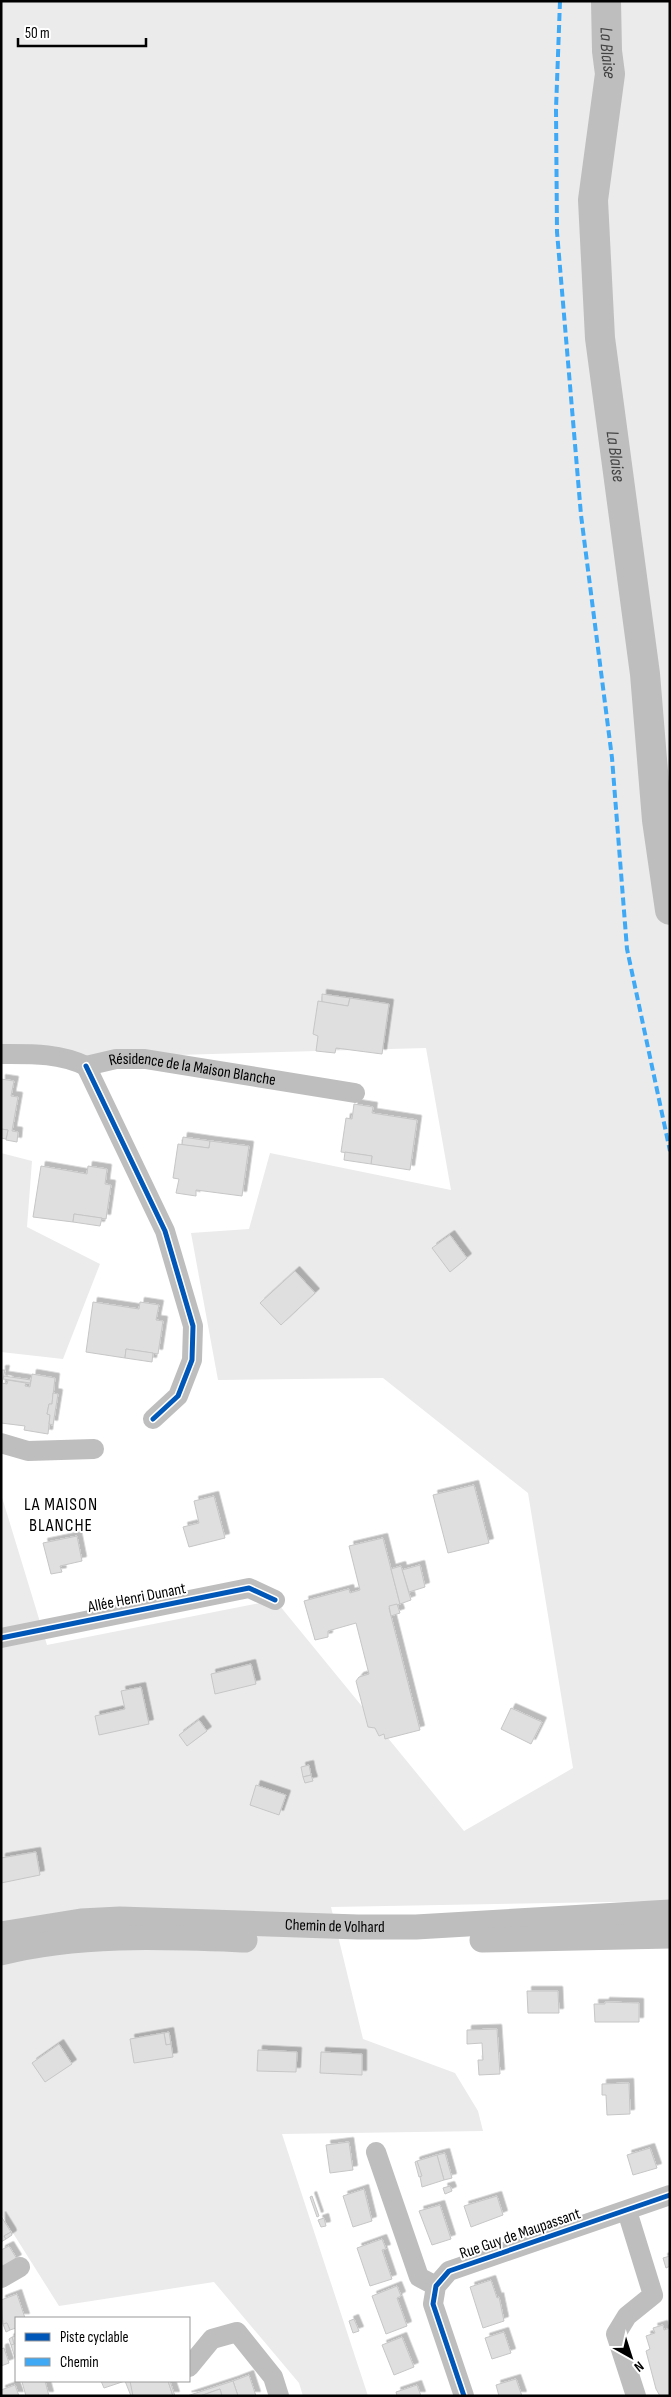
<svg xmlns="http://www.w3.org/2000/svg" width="671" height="2397" viewBox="0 0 671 2397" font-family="'Sofia Sans Condensed',sans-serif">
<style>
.green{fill:#ebebeb}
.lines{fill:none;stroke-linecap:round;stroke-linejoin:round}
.river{stroke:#bebebe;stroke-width:30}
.building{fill:#dfdfdf;stroke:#c6c6c6;filter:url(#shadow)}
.minor{stroke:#bebebe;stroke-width:20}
.major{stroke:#bebebe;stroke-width:25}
.quiet{stroke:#3fa9f5;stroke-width:4;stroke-dasharray:8 4;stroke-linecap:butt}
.cycleway-casing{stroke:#fff;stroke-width:8}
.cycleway{stroke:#0057b8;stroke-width:5}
.labels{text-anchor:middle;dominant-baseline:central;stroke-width:4;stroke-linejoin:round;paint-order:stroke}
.street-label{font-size:16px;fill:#000;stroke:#fff}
.water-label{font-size:18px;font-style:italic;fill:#434343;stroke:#fff}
.neighbourhood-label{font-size:18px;letter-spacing:1px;fill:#000;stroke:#fff}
</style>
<defs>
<filter id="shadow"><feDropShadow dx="4.5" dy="-4.5" stdDeviation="0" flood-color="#0004"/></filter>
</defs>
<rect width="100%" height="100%" fill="#fff"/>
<g class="green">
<polygon points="1,1 670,1 670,1901 331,1907 363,2039 455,2073 478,2111 483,2131 282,2134 368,2396 303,2396 299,2383 214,2282 59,2306 1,2214 1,1494 47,1645 275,1600 464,1831 573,1768 528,1493 383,1378 218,1380 191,1233 249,1229 270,1153 451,1190 426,1048 1,1060"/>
<polygon points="1,1153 32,1161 27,1227 100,1264 63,1359 1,1352"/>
</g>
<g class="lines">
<path class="river" id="s1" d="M606 1 607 51 610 74 593 200 600 338 645 674 657 820 670 910"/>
</g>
<g class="building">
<polygon points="322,994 350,998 348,1006 322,1002"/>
<polygon points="350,998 389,1004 382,1054 336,1048 335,1053 316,1051 318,1036 313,1034 318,1001 348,1006"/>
<polygon points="1,1079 14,1081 11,1096 18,1097 12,1131 18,1132 17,1142 6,1140 8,1130 1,1129"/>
<polygon points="354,1104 373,1107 372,1113 417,1120 410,1170 371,1164 372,1156 341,1152 346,1118 352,1119"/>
<polygon points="1,1129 8,1130 6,1139 1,1138"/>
<polygon points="183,1137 210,1141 209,1148 182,1145"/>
<polygon points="210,1141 249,1146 242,1196 196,1190 196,1196 176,1193 179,1179 173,1178 178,1144 209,1148"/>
<polygon points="345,1152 372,1156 371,1164 344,1160"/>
<polygon points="41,1166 87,1174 88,1166 107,1169 105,1184 111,1185 106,1219 74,1214 73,1222 33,1217"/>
<polygon points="74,1214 102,1218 100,1226 73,1222"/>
<polygon points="450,1235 467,1258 450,1272 432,1248"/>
<polygon points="295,1271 315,1293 281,1325 260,1303"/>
<polygon points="93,1302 139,1309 140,1302 159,1305 156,1320 163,1321 158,1354 126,1349 125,1358 86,1352"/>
<polygon points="126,1349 153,1353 152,1362 125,1358"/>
<polygon points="1,1370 5,1370 2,1383 7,1384 8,1380 26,1383 25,1386 30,1387 32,1374 55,1378 52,1404 49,1404 47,1414 50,1415 48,1434 24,1430 25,1426 1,1423"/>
<polygon points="4,1376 31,1380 30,1383 3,1379"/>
<polygon points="53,1393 58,1394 53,1425 49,1424 50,1415 47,1414 49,1404 52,1404"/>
<polygon points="474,1485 489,1543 448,1553 433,1495"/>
<polygon points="214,1496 225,1538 189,1547 183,1527 199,1523 194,1501"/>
<polygon points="77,1536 82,1561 60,1566 62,1572 51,1574 43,1543"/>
<polygon points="383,1538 400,1604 389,1608 420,1730 385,1739 384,1734 379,1736 375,1728 368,1727 356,1681 359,1677 369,1674 356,1623 328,1631 328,1637 315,1640 304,1601 349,1589 350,1593 360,1590 349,1546"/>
<polygon points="420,1565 425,1587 409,1592 402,1570"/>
<polygon points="401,1566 411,1600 400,1604 391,1569"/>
<polygon points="397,1604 400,1613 391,1616 389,1606"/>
<polygon points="251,1664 256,1684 215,1694 211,1674"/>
<polygon points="141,1687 149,1724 99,1735 95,1716 125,1709 121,1691"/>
<polygon points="511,1708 542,1722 531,1744 501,1729"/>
<polygon points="199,1720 207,1731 187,1746 179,1735"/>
<polygon points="309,1765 311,1775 303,1777 301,1767"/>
<polygon points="311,1775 313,1781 305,1783 303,1777"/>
<polygon points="256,1785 286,1795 279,1815 250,1805"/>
<polygon points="36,1852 40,1875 1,1883 1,1858"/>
<polygon points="527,1991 558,1991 559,2013 528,2013"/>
<polygon points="605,2002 639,2003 639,2022 595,2022 594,2004 605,2004"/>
<polygon points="497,2029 500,2074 479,2075 478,2060 483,2060 482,2043 467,2044 467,2030"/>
<polygon points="169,2032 171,2044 166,2045 164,2033"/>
<polygon points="164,2033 166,2045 171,2044 173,2057 134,2063 130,2039"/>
<polygon points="59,2044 72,2064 45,2082 32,2063"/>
<polygon points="258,2050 297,2052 296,2072 257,2071"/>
<polygon points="321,2052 362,2054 362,2075 320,2073"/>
<polygon points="629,2083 630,2114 607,2115 606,2095 602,2095 602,2084"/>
<polygon points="349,2142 353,2170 330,2173 326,2145"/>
<polygon points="650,2148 657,2168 633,2175 627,2155"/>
<polygon points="445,2153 452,2178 444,2180 437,2155"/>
<polygon points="437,2155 444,2180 422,2187 417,2161"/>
<polygon points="417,2161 422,2176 419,2177 415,2162"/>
<polygon points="450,2186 452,2191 445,2194 443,2188"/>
<polygon points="364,2189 372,2221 353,2227 343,2196"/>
<polygon points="312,2196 319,2216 317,2217 310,2197"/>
<polygon points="497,2196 503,2215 471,2227 464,2206"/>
<polygon points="440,2205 451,2239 432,2245 419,2211"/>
<polygon points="1,2216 11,2232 4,2236 6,2239 1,2242"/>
<polygon points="324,2218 326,2226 321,2227 318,2220"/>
<polygon points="11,2232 12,2235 6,2239 4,2236"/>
<polygon points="382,2239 386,2249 382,2250 392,2279 370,2286 357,2248"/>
<polygon points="9,2246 17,2259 3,2267 1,2263 1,2250"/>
<polygon points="670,2256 670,2266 666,2268 663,2258"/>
<polygon points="491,2280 497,2298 499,2297 504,2321 483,2328 470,2287"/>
<polygon points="397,2286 401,2296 397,2298 407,2326 386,2334 372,2296"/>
<polygon points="17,2294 25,2318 16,2318 16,2328 10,2330 7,2323 3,2324 1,2300"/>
<polygon points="354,2319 359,2331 353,2333 349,2321"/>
<polygon points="7,2323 10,2330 6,2332 3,2324"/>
<polygon points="663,2325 664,2330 670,2328 670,2396 660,2396 656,2389 646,2351 650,2349 646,2336 655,2333 653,2328"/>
<polygon points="504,2332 511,2353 492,2359 485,2338"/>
<polygon points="16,2336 16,2361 11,2345 14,2344 12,2337"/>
<polygon points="12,2337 14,2344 11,2345 9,2339"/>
<polygon points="402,2337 414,2367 394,2375 382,2345"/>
<polygon points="4,2348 9,2363 1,2366 1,2349"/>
<polygon points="249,2375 256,2396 238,2396 233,2381"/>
<polygon points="516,2379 522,2396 499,2396 496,2385"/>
<polygon points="25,2381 45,2381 49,2396 26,2396 22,2382"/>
<polygon points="101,2381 125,2381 104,2388"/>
<polygon points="125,2381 130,2381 134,2395 131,2396"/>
<polygon points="130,2381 168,2381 173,2396 133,2396"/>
<polygon points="168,2381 170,2381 175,2396 173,2396"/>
<polygon points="233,2381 238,2396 222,2396 220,2389 200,2396 187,2396"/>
<polygon points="15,2385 19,2396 2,2396 1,2390"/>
<polygon points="417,2385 421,2396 397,2396 396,2392"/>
<polygon points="220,2389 222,2396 200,2396"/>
</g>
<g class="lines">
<g class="minor">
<path d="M1 1054C31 1054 59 1053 86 1066"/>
<polyline points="86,1066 165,1231 193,1326 192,1360 178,1396 153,1419"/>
<path id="s2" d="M86 1066 116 1059H145L355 1093"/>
<polyline points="1,1443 28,1451 94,1449"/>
<polyline points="1,1638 249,1588 275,1600"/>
<polyline points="376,2152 419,2277 436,2286"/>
<polyline points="627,2211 653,2295 627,2316 616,2334 636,2396"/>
<polyline points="1,2278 20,2267"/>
<polyline points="189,2367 212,2339 237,2332 273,2377 279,2396"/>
<polyline points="464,2396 433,2304 436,2286 449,2271 670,2195"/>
</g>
<g class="major">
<path id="s3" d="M1 1934 81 1921 120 1919 358 1927H416L670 1912"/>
<polyline points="482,1940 670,1936"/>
<path d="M1 1953C80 1933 165 1937 245 1940"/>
</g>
<polyline class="quiet" points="560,1 556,109 557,232 581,515 612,758 627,949 670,1151"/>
<defs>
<g id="cycleway">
<polyline points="86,1066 165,1231 193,1326 192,1360 178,1396 153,1419"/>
<polyline points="1,1638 249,1588 275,1600"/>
<polyline points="464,2396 433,2304 436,2286 449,2271 670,2195"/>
</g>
</defs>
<use href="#cycleway" class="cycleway-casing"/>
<use href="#cycleway" class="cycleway"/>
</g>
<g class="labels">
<g class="street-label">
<text stroke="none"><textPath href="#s2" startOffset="108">Résidence de la Maison Blanche</textPath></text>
<text transform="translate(137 1598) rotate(-11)">Allée Henri Dunant</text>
<text stroke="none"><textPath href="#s3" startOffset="335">Chemin de Volhard</textPath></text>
<text transform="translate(520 2234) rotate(-19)">Rue Guy de Maupassant</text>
</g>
<g class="water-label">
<text stroke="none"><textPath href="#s1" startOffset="52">La Blaise</textPath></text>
<text stroke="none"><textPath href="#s1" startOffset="458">La Blaise</textPath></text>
</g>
<g class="neighbourhood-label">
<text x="61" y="1504">LA MAISON<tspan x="61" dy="21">BLANCHE</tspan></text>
</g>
</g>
<rect width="671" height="2397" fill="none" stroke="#000000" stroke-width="5"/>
<rect x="15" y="2317" width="175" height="65" fill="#ffffff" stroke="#999999"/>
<rect x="25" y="2333" width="25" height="8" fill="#0057b8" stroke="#999999"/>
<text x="60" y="2342" font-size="15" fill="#000000">Piste cyclable</text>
<rect x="25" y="2358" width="25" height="8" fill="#3fa9f5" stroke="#999999"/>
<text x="60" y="2367" font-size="15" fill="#000000">Chemin</text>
<g transform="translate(631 2357) rotate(141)" stroke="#ffffff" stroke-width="4" paint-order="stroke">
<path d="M0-4L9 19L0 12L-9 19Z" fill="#000000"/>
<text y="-8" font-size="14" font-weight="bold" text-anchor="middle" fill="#000000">N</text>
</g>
<path d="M18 38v8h128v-8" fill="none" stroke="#000000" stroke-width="2.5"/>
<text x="25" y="38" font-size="15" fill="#000000" stroke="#ffffff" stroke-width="4" paint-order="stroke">50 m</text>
</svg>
